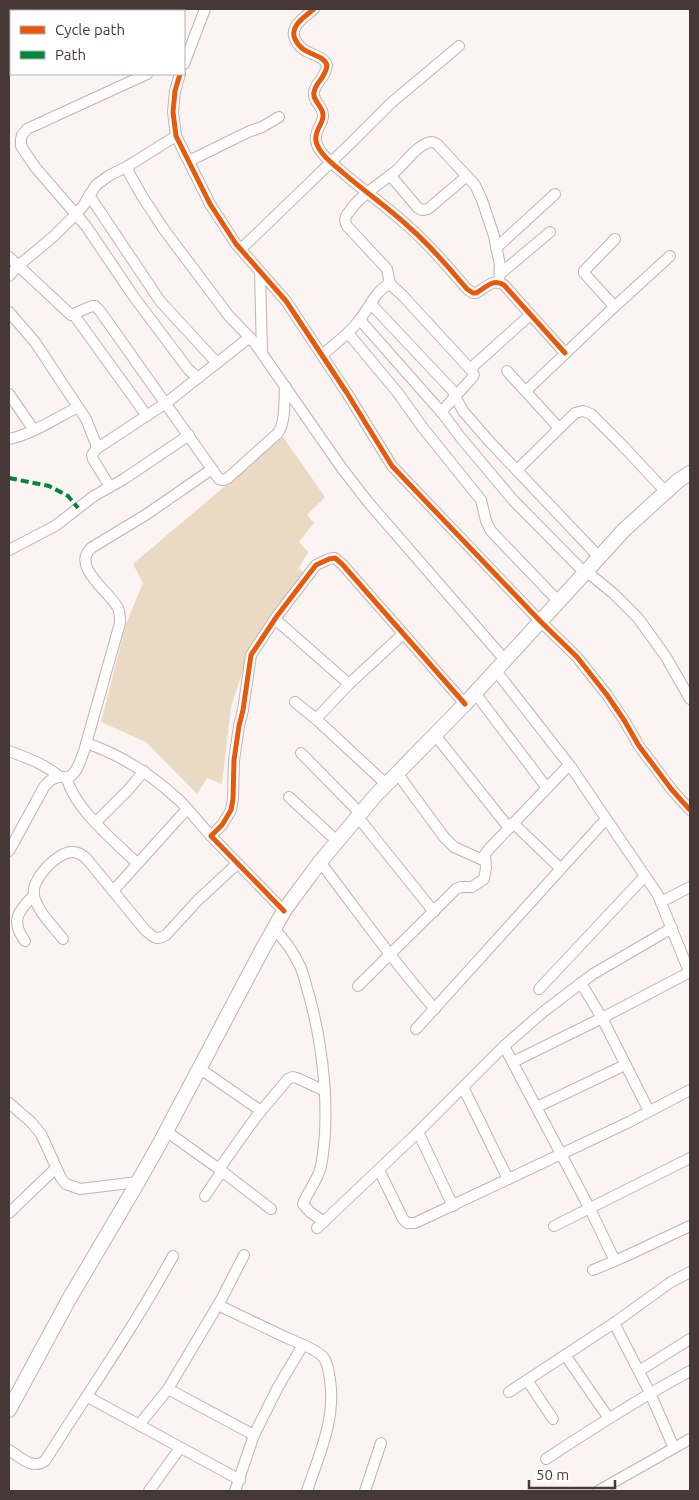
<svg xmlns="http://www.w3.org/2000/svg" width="699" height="1500" viewBox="0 0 699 1500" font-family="Ubuntu,sans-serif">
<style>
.green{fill:#eadac3}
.water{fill:#e4c0e4}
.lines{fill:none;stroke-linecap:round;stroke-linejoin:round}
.street-casing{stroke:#beb4b3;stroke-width:12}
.secondary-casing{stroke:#beb4b3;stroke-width:16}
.street{stroke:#fffdfd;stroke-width:10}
.secondary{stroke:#fffdfd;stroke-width:14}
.quiet{stroke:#00873e;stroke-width:4;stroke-dasharray:8 4;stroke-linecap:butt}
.cycleway-casing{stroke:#fff;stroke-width:8}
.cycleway{stroke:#e8590c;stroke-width:5}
</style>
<rect width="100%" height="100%" fill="#fcf4f2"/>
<polygon class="green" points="283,437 325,497 307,515 314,523 299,542 308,552 299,568 303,572 248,655 231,707 222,784 207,778 197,794 146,742 101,722 126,624 143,583 133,564"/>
<polygon class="water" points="9,9 105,9 105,11 11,11 11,37 9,35"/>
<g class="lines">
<defs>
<g id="street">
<path d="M314 9C305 17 289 26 295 39 303 57 322 52 327 65 326 78 316 81 314 92 312 101 324 107 323 116 323 124 314 131 316 141 318 152 331 163 340 170 362 190 388 207 410 228 431 246 449 268 467 289L473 293H476C486 288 492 278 504 285L565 353"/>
<polyline points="184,64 205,9"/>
<polyline points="147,74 27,129 22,135 21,139 21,146 35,167 86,226 134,297 188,369 198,378"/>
<polyline points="180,74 175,91 173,112 176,136 210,204 236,244 286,301 347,393 392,466 540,621 577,657 607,695 624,720 639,746 672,790 690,810"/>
<polyline points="189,161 248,132 262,127 279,117"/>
<polyline points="128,166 176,136"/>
<polyline points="390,175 418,208 422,210 428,209 467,176"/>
<polyline points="89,195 160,301 217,363"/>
<polyline points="496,248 555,194"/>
<polyline points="241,249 352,142 391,103 459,46"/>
<path d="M9 257 71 315 92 306H95L100 311 219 479 224 480 228 478 278 433C286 421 284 400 285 386"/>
<polyline points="260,272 262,353"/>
<polyline points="500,274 550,232"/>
<polyline points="9,276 18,266 54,236 77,213 83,206 96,185 110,175 128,166 129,173 142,196 165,231 229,316 254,342 341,467 368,502 505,660"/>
<path d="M390 284 387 269 347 226C344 221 345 216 349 212 361 194 382 183 398 169 407 160 415 148 427 143 431 141 434 142 437 144L475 185 482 200 494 236 500 265 499 282"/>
<polyline points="371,304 452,390 463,411 489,441 599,557"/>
<polyline points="614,306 584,273 584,271 615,239"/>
<polyline points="9,312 35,342 86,419 96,444 96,449 92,455 93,459 110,487"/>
<polyline points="74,315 147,416"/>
<polyline points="360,320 443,414 461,438 513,500 584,572"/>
<polyline points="348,333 398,393 423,428 481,500 486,521 491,531 558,601"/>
<path d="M322 355C334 345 347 335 357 323 368 311 375 290 390 284L403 296 472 371 474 375 472 378 441 412"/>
<polyline points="470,369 530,315"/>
<polyline points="507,371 559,428"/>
<polyline points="526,391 613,308 670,256"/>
<polyline points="9,394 34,430"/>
<path d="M9 439C33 434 56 418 78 407"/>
<polyline points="96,449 166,403 250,337"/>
<polyline points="517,470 575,413 583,411 591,414 622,445 666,492"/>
<polyline points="9,550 55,526 94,496 124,479 189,435"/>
<polyline points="586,571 614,594 638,618 666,657 690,699"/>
<polyline points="275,619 349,684"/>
<polyline points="496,671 571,767 658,895 690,974"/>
<polyline points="475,693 547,788"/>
<polyline points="295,702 316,719 386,784"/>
<polyline points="316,719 349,684 403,634"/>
<polyline points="435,735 509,828"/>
<path d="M86 743C122 755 152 775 180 801 191 812 200 824 211 836"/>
<path d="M9 751C27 758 45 764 60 777"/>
<polyline points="301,753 360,813"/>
<polyline points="397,773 444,837 454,847 485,861"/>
<path d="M67 778C73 807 116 843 137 863"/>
<polyline points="289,797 337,841"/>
<polyline points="357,816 434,912"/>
<polyline points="96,822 129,789 144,771"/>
<polyline points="513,823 561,869"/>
<path d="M9 851 44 787C49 781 53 777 61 777 66 777 66 778 70 776 78 772 81 758 84 751L120 623C120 617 120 613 118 608 110 592 71 567 91 548L147 514 212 469"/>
<path d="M320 862C358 911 393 962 435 1009"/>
<polyline points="113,891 187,809"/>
<polyline points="661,902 690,887"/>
<polyline points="284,911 211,836 222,825 231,810 233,799 234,760 239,726 243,710 251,655 277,616 316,565 329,559 335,558 342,564 465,704"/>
<path d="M274 929C285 940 293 951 300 966 304 975 306 986 309 995 323 1046 331 1114 321 1166 318 1180 308 1191 303 1204L310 1212 324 1222"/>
<path d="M63 939C53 926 38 912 34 896 30 880 57 852 72 852 78 852 81 854 86 858L145 930C154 937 155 941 166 935L198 900 237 864"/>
<path d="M25 941C10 921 18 911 34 895"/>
<polyline points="581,983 602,1018 649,1111"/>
<polyline points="358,986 456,889 461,887 472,887 484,879 486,868 485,854 488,850 569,765"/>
<polyline points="539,989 645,876"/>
<polyline points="416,1029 606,819"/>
<polyline points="504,1046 591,1211 615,1261"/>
<polyline points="513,1062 602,1018 690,972"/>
<polyline points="199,1068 261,1111"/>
<polyline points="463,1087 508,1179"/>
<polyline points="9,1103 31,1122 41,1134 61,1178 66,1184 80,1189 138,1182"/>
<polyline points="537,1107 625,1065"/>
<polyline points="166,1131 219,1169 271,1209"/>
<polyline points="418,1132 453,1206"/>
<polyline points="219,1169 256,1117 288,1079 293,1077 297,1078 325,1091"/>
<polyline points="379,1170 403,1219 407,1223 415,1223 629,1122 690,1090"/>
<polyline points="205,1196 222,1171"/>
<polyline points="9,1213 56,1168"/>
<polyline points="554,1226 690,1158"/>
<polyline points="317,1228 412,1138 504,1046 543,1012 593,974 672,928"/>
<polyline points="593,1270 626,1256 690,1226"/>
<path d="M218 1305C241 1316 264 1327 287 1338 297 1342 318 1350 324 1358 328 1364 329 1373 330 1380 336 1419 319 1455 307 1491"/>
<polyline points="614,1323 650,1393 674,1448"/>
<polyline points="565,1355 608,1417"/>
<polyline points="639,1371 690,1339"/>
<polyline points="527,1380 553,1419"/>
<polyline points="168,1389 254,1435"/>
<polyline points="509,1392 614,1323 671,1282 690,1272"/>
<polyline points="88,1397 240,1480"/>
<polyline points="139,1425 168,1389 222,1298 244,1255"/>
<path d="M9 1450C20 1457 32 1470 45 1461 88 1393 134 1327 173 1256"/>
<path d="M546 1459C593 1428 640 1398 690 1371"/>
<polyline points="149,1491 180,1448"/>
<polyline points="235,1491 254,1435 278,1387 303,1345"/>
<polyline points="365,1491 381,1443"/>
<polyline points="598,1491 690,1439"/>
</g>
<polyline id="secondary" points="9,1410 68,1301 138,1182 160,1143 262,950 284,911 294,897 320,862 375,796 465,704 624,530 679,480 690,473"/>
</defs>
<use href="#street" class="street-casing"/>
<use href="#secondary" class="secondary-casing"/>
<use href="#street" class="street"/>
<use href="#secondary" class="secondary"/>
<polyline class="quiet" points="9,478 49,486 68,496 78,508"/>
<defs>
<g id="cycleway">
<path d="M314 9C305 17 289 26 295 39 303 57 322 52 327 65 326 78 316 81 314 92 312 101 324 107 323 116 323 124 314 131 316 141 318 152 331 163 340 170 362 190 388 207 410 228 431 246 449 268 467 289L473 293H476C486 288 492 278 504 285L565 353"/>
<polyline points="180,74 175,91 173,112 176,136 210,204 236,244 286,301 347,393 392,466 540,621 577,657 607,695 624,720 639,746 672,790 690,810"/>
<polyline points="284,911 211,836 222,825 231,810 233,799 234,760 239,726 243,710 251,655 277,616 316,565 329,559 335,558 342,564 465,704"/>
</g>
</defs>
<use href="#cycleway" class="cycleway-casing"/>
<use href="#cycleway" class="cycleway"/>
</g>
<rect width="699" height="1500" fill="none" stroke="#463837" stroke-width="20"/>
<rect x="10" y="10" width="175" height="65" fill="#ffffff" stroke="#b5afaf"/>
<rect x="20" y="26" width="25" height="8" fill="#e8590c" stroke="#b5afaf"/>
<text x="55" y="35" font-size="15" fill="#463837">Cycle path</text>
<rect x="20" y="51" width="25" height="8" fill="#00873e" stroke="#b5afaf"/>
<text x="55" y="60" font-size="15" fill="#463837">Path</text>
<path d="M529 1480v8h86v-8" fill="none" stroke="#463837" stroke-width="2.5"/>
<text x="536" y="1480" font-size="15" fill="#463837" stroke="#ffffff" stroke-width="4" paint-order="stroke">50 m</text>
</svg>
